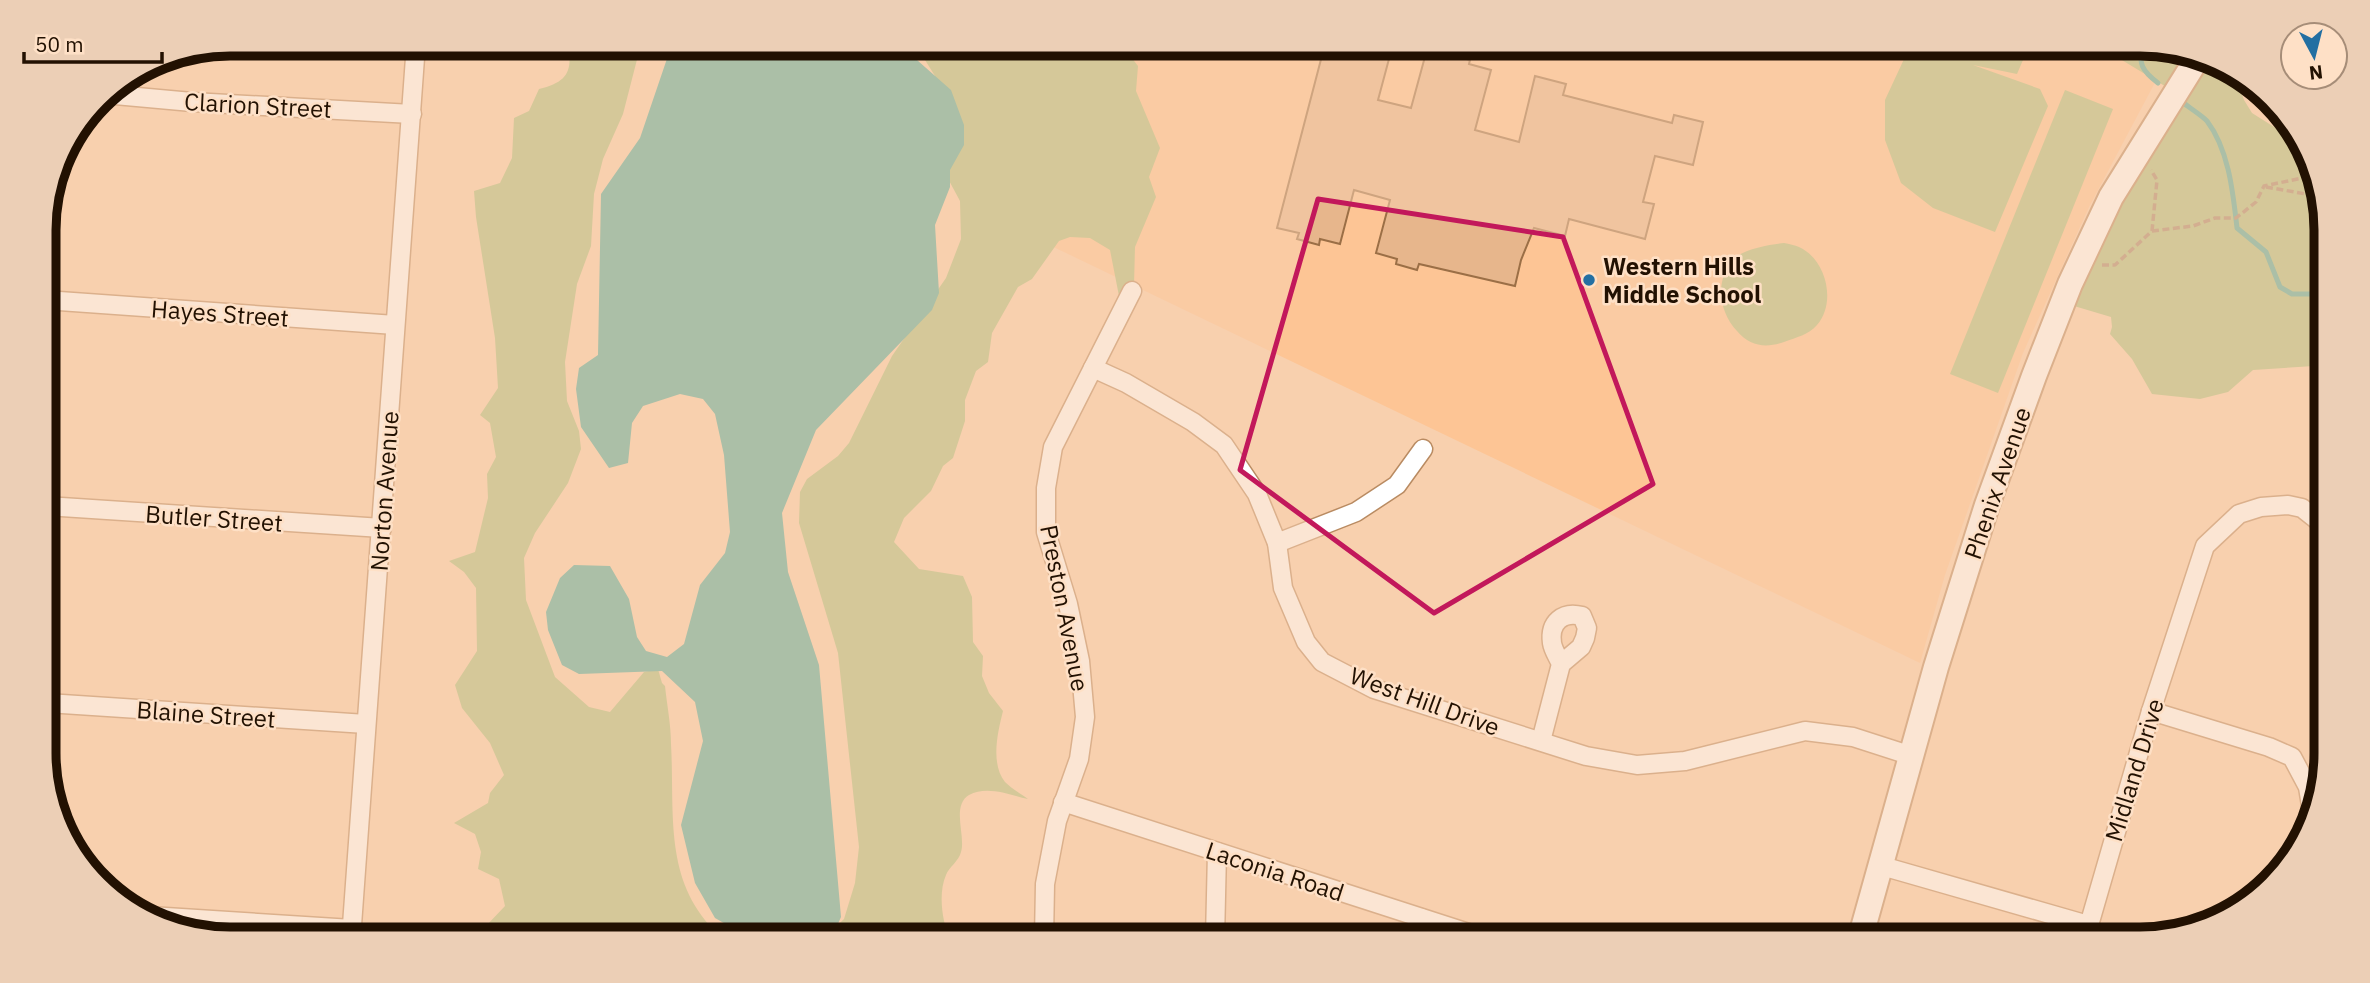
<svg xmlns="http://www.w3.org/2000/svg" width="2370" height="983" viewBox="0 0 2370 983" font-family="'IBM Plex Sans',sans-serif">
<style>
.built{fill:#fdc595}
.green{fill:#abbf7e}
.water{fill:#4eab9d}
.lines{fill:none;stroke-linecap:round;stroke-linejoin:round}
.stream{stroke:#4eab9d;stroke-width:5}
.building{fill:#e7b68c;stroke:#9b6f46;stroke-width:2}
.street-casing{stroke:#b98b62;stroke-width:21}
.secondary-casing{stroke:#b98b62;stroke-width:28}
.path{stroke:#a6866c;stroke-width:3.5;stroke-dasharray:7 3.5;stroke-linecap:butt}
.street{stroke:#fff;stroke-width:18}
.secondary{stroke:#fff;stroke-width:24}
.marked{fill:none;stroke:#c2185b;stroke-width:5;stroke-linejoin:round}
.poi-dot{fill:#236fa2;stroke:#fee0c6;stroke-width:2.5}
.labels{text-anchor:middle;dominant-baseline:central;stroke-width:5;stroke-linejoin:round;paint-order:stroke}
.street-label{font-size:24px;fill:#221102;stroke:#fee0c6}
.poi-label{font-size:24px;font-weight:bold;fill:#221102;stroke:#fee0c6;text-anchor:start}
.rim{fill:none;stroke:#221102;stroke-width:9}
</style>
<rect width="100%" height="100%" fill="#f8d0ae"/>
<polygon class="built" points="1002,44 2127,44 2168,58 2089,207 2023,353 1945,575 1920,663 966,205"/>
<g class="green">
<path d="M568 44H641L623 114 603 159 594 194 591 246 577 284 565 362 567 401 579 431 581 449 568 483 535 533 524 558 526 600 555 677 589 707 610 712 644 672 658 669 662 683 665 686C667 705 671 725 671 744 675 816 662 887 724 939H438L439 931 486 926 505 906 499 879 478 869 481 852 475 834 454 823 488 803 490 793 504 775 490 743 462 708 455 685 477 651 476 588 464 572 449 561 475 552 488 498 487 474 496 457 490 423 480 415 498 388 495 338 476 217 474 191 500 183 512 158 514 118 529 111 539 89C567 82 573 72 568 44Z"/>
<path d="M915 44H1121L1138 66 1136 91 1160 148 1149 177 1156 197 1135 247 1134 285 1128 286 1119 296 1110 250 1090 238 1070 237 1059 241 1032 279 1018 287 992 333 988 362 976 371 965 400V421L953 458 943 466 931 491 904 518 894 542 919 569 963 576 972 597 973 642 983 656 982 676 989 693 1003 711C998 731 990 763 1005 782 1011 788 1021 794 1028 799 1010 795 987 785 969 795 951 806 966 836 961 852 959 861 949 867 946 875 938 893 942 922 950 939H823L844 919 855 883 859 847 838 653 799 523 800 492 807 479 838 456 849 443 892 356 946 278 961 239 960 201 925 136 935 90V76Z"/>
<polygon points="1911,44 1949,57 1925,44 2049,44 2023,60 2017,74 1973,65 2040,89 2048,106 1995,232 1933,208 1901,183 1885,140 1885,100"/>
<polygon points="2067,44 2140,44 2200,54 2237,81 2244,100 2252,113 2298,142 2325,205 2325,376 2314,366 2253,370 2228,392 2200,399 2152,394 2132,359 2110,334 2112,327 2111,317 2064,303 2173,91 2107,51"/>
<polygon points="2065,90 2113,109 1998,393 1950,374"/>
<path d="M1784 243C1789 244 1795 245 1799 247 1826 259 1837 302 1817 325 1808 335 1797 337 1784 342 1767 348 1750 347 1737 331 1719 312 1714 280 1734 259 1743 249 1771 244 1784 243Z"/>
</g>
<polygon class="water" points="672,44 906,44 917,60 951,90 964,125 964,145 950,170 950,187 935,225 939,293 932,310 816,430 782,513 788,572 819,665 841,917 833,935 827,939 752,939 715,918 695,883 681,825 703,741 695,702 662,671 579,674 562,665 548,630 546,612 560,578 574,565 610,566 629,599 637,637 646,651 667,657 684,644 700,585 725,553 730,532 724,455 715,414 703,399 680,394 643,406 632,423 628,463 609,468 581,427 576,389 579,368 598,355 601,194 640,138"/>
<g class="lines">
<g class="stream">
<polyline points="1961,44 1969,47 1995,44"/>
<path d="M2140 44C2140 65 2141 70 2158 83"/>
<path d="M2185 104C2191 109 2201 115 2207 121 2229 150 2233 193 2237 228L2266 252 2280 287 2292 294H2319L2325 296"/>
</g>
</g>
<polygon class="building" points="1325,44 1393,44 1378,100 1411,108 1426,53 1447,59 1448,54 1470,60 1469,64 1491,70 1475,130 1519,142 1535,76 1566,84 1563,95 1672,123 1674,115 1703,122 1693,165 1655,156 1643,202 1654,204 1645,239 1569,219 1565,236 1534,228 1521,260 1515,286 1419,264 1417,270 1396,264 1397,259 1376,253 1390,200 1354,190 1340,244 1320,239 1319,245 1297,239 1299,233 1277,228"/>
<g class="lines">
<defs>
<g id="street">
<polyline points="104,94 192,102 412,114"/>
<polyline points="45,300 395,325"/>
<polyline points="1093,368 1126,383 1193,422 1224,445 1257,494 1277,543 1283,588 1306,642 1322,662 1374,689 1586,756 1637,765 1685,761 1805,731 1853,737 1912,756"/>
<polyline points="46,506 382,528"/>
<polyline points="1277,543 1356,512 1397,485 1423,449"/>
<polyline points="47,703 366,724"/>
<polyline points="2151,711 2269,747 2292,757 2308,787 2313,818"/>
<path d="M1541 741 1561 664 1581 647 1585 638 1587 628 1582 616C1563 611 1549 622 1552 643 1553 650 1558 657 1561 664"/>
<polyline points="1063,802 1487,939"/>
<polyline points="1882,866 2088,925"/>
<polyline points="150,916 352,929"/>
<polyline points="351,939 416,44"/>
<polyline points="1044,939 1045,884 1057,821 1079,759 1085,717 1080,661 1068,604 1046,532 1046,488 1053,447 1132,291"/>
<polyline points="1215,939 1217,852"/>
<polyline points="1419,939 1421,918"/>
<polyline points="2085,939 2151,711 2205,546 2239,514 2261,507 2288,505 2302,508 2326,527"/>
</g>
<polyline id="secondary" points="1860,939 1936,667 1987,505 2034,376 2070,284 2111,197 2200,54"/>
</defs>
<use href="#street" class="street-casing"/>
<use href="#secondary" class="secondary-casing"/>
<g class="path">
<polyline points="1718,49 1720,44"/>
<polyline points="2266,187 2306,194 2325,214"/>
<polyline points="2152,231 2193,226 2215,218 2236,218 2256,202 2264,186 2312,176"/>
<polyline points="2102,265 2115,265 2152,231 2157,180 2151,170"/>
</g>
<use href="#street" class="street"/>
<use href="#secondary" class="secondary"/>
</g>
<path d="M0 0H2370V983H0ZM1318 199 1563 237 1653 484 1434 613 1240 470Z" fill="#f8d0ae" fill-opacity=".55" fill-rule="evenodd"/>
<path class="marked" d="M1318 199 1563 237 1653 484 1434 613 1240 470Z"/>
<circle class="poi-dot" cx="1589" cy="280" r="7"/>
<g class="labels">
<g class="street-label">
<text transform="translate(258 105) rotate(3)">Clarion Street</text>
<text transform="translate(220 313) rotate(4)">Hayes Street</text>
<text transform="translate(1997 483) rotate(-71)">Phenix Avenue</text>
<text transform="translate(384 491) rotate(-86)">Norton Avenue</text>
<text transform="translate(214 518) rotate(4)">Butler Street</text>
<text transform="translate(1065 608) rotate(79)">Preston Avenue</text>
<text transform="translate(1425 701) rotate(20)">West Hill Drive</text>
<text transform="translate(206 714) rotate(4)">Blaine Street</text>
<text transform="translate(2134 770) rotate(-73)">Midland Drive</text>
<text transform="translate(1275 871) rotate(18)">Laconia Road</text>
</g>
<g class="poi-label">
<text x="1603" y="266">Western Hills<tspan x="1603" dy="28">Middle School</tspan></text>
</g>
</g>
<path d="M0 0H2370V983H0ZM230 56H2140A174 174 0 0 1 2314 230V753A174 174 0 0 1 2140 927H230A174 174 0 0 1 56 753V230A174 174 0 0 1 230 56Z" fill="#eccfb6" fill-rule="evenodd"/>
<path class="rim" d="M230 56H2140A174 174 0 0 1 2314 230V753A174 174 0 0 1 2140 927H230A174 174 0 0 1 56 753V230A174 174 0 0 1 230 56Z"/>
<g transform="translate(2314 56) rotate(173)"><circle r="33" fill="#fee0c6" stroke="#a68d78" stroke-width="2"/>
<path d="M0-5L12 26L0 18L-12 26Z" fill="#236fa2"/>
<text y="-10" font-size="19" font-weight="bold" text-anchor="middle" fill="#221102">N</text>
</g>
<path d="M24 52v10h138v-10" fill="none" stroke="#221102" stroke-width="3.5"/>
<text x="35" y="52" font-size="21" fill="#221102" stroke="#fee0c6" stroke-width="5" paint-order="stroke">50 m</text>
</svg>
